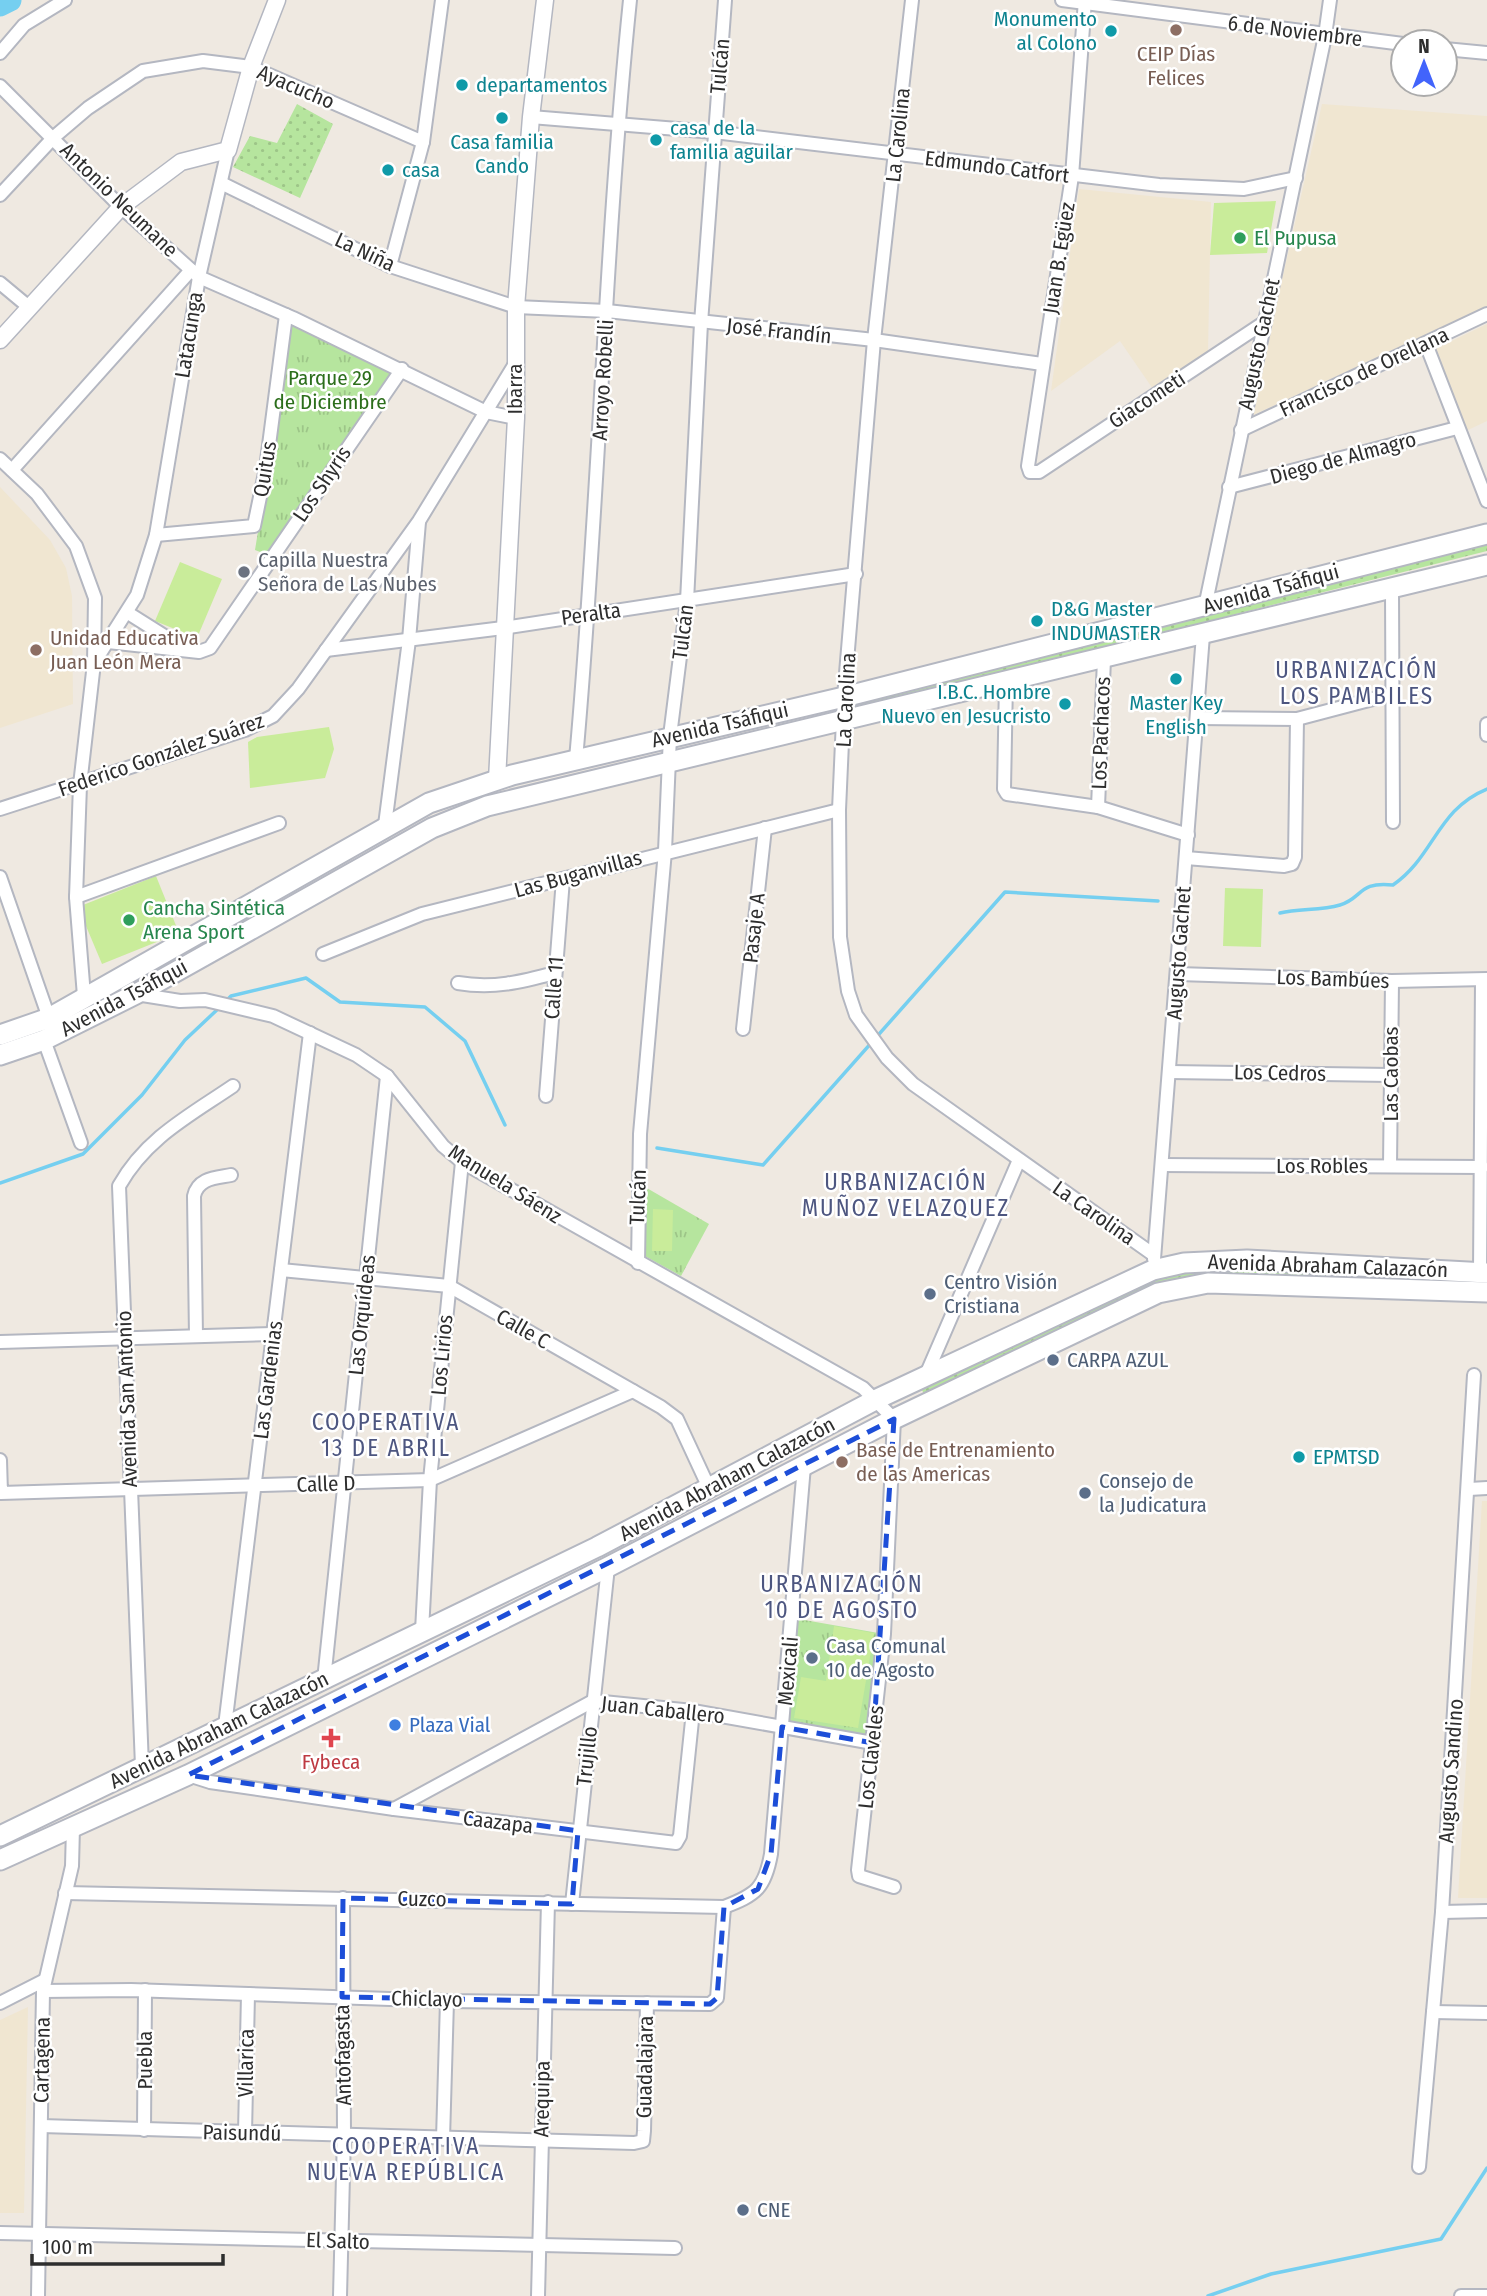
<svg xmlns="http://www.w3.org/2000/svg" width="1487" height="2296" viewBox="0 0 1487 2296" font-family="'Fira Sans Condensed',sans-serif">
<style>
.education{fill:#f0e6d1}
.grass{fill:url(#grass-dots)}
.park{fill:url(#park-tufts)}
.pitch{fill:#c9ec9a}
.lines{fill:none;stroke-linecap:round;stroke-linejoin:round}
.stream{stroke:#75cff0;stroke-width:3.5}
.river{stroke:#75cff0;stroke-width:23}
.minor-casing{stroke:#b4b7c1;stroke-width:16}
.tertiary-casing{stroke:#b4b7c1;stroke-width:19}
.secondary-casing{stroke:#b4b7c1;stroke-width:23}
.minor{stroke:#fff;stroke-width:12}
.tertiary{stroke:#fff;stroke-width:16}
.secondary{stroke:#fff;stroke-width:19}
.marked{fill:none;stroke:#1d4ed8;stroke-width:5;stroke-dasharray:14 9;stroke-linejoin:round}
.education-dot{fill:#8d6e63;stroke:#fff;stroke-width:2.5}
.culture-dot{fill:#0f9aa8;stroke:#fff;stroke-width:2.5}
.leisure-dot{fill:#2e9e5b;stroke:#fff;stroke-width:2.5}
.worship-dot{fill:#6b7280;stroke:#fff;stroke-width:2.5}
.service-dot{fill:#5c6f8a;stroke:#fff;stroke-width:2.5}
.shop-dot{fill:#3f7fe0;stroke:#fff;stroke-width:2.5}
.health-dot{fill:#e0444e;stroke:#fff;stroke-width:2.5}
.labels{text-anchor:middle;dominant-baseline:central;stroke-width:5;stroke-linejoin:round;paint-order:stroke}
.culture-label{font-size:21px;fill:#0d838f;stroke:#fff;text-anchor:start}
.street-label{font-size:21px;fill:#2e2e2e;stroke:#fff}
.education-label{font-size:21px;fill:#785e54;stroke:#fff;text-anchor:start}
.leisure-label{font-size:21px;fill:#27864d;stroke:#fff;text-anchor:start}
.park-label{font-size:21px;fill:#2c6e1b;stroke:#fff}
.worship-label{font-size:21px;fill:#5b616d;stroke:#fff;text-anchor:start}
.service-label{font-size:21px;fill:#4e5e75;stroke:#fff;text-anchor:start}
.shop-label{font-size:21px;fill:#366cbe;stroke:#fff;text-anchor:start}
.health-label{font-size:21px;fill:#be3a42;stroke:#fff}
.neighbourhood-label{font-size:23px;letter-spacing:2px;fill:#4d5680;stroke:#fff}
</style>
<defs>
<pattern id="grass-dots" width="8" height="8" patternUnits="userSpaceOnUse" patternTransform="scale(1.75)"><rect width="8" height="8" fill="#b6e59e"/><path d="M2 2h.1M6 6h.1" fill="none" stroke="#9dc588" stroke-width="1.8" stroke-linecap="round"/></pattern>
<pattern id="park-tufts" width="24" height="20" patternUnits="userSpaceOnUse" patternTransform="scale(1.75)"><rect width="24" height="20" fill="#b6e59e"/><path d="M3 7l-1-3M5 7V3M7 7l1-3M15 17l-1-3M17 17v-4M19 17l1-3" fill="none" stroke="#9dc588"/></pattern>
</defs>
<rect width="100%" height="100%" fill="#efe9e1"/>
<g class="education">
<polygon points="1322,104 1487,116 1487,306 1251,416"/>
<polygon points="1079,189 1211,202 1208,352 1153,389 1120,341 1051,391"/>
<polygon points="1487,324 1487,421 1466,431 1435,349"/>
<polygon points="0,487 50,540 66,568 72,596 73,704 0,728"/>
<polygon points="1482,1501 1487,1501 1487,1898 1458,1898"/>
<polygon points="28,2007 24,2213 0,2213 0,2020"/>
</g>
<g class="grass">
<polygon points="297,104 333,124 300,198 233,167 250,136 277,143"/>
<polygon points="1487,545 1487,551 851,711 849,704"/>
<polygon points="1282,1270 1487,1280 1487,1286 1164,1283 1086,1316 924,1394 922,1390 1082,1311 1161,1278 1202,1271"/>
</g>
<g class="park">
<polygon points="293,318 402,369 273,557 255,550"/>
<polygon points="645,1187 709,1224 681,1276 643,1255"/>
<polygon points="793,1618 884,1634 873,1743 782,1727"/>
</g>
<g class="pitch">
<polygon points="1276,201 1267,253 1210,255 1214,203"/>
<polygon points="180,562 222,579 197,638 155,621"/>
<polygon points="329,727 334,749 325,778 250,788 248,742 257,737"/>
<polygon points="156,876 179,933 102,964 78,907"/>
<polygon points="1225,888 1263,889 1261,947 1223,946"/>
<polygon points="653,1209 673,1210 672,1251 652,1251"/>
<polygon points="834,1626 874,1633 858,1728 794,1718 801,1677 826,1681"/>
</g>
<g class="lines">
<g class="stream">
<path d="M1280 913C1299 908 1320 911 1340 905 1363 898 1358 881 1393 885 1434 857 1437 809 1487 789"/>
<polyline points="226,1001 231,996 306,978 340,1002 425,1007 465,1041 505,1125"/>
<polyline points="657,1148 763,1165 1005,892 1158,901"/>
<polyline points="0,1183 83,1154 142,1095 185,1040 220,1007"/>
<polyline points="1208,2296 1271,2274 1441,2239 1487,2168"/>
</g>
<polyline class="river" points="0,5 10,0"/>
<defs>
<g id="minor">
<polyline points="912,0 874,340 844,697 839,810 840,937 848,991 856,1015 887,1058 913,1084 1154,1255"/>
<polyline points="1062,0 1403,44"/>
<polyline points="1085,0 1072,176 1028,466 1030,472 1039,472 1262,324"/>
<polyline points="1445,49 1487,53"/>
<polyline points="0,53 24,25 65,0"/>
<polyline points="0,86 121,207 199,277 293,318 486,412 516,418"/>
<polyline points="531,117 714,132 1159,185 1244,189 1296,178"/>
<polyline points="221,183 390,266 516,307 607,311 874,340 1042,364"/>
<polyline points="0,195 54,137 88,108 143,71 203,61 251,67 423,142"/>
<polyline points="390,266 423,142 442,0"/>
<polyline points="0,283 30,308"/>
<polyline points="1426,344 1487,501"/>
<polyline points="1241,430 1487,314"/>
<polyline points="0,459 37,494 76,546 95,598 94,663 80,785 76,897 84,996"/>
<polyline points="12,470 191,270"/>
<polyline points="1229,487 1457,428"/>
<polyline points="156,535 254,526 266,468 286,315"/>
<polyline points="1392,591 1393,822"/>
<polyline points="1205,607 1325,36 1330,0"/>
<polyline points="128,613 182,647"/>
<polyline points="108,642 199,652 210,648 402,369"/>
<polyline points="326,650 503,628 856,574"/>
<polyline points="94,663 137,595 156,535 199,277 228,150"/>
<polyline points="1006,682 1004,789 1007,794 1098,807 1188,835"/>
<polyline points="1198,718 1297,719 1392,694"/>
<polyline points="1487,735 1487,724"/>
<path d="M576 759C599 506 604 253 630 0"/>
<polyline points="1098,807 1104,659"/>
<polyline points="0,809 245,730 273,716 298,689 419,521 515,364"/>
<polyline points="385,825 409,640 419,522"/>
<polyline points="1186,858 1284,866 1292,864 1295,857 1297,719"/>
<polyline points="0,877 49,1018"/>
<polyline points="76,897 279,823"/>
<polyline points="323,954 422,914 839,810"/>
<polyline points="1178,974 1392,981 1487,979"/>
<path d="M458 983C493 989 521 982 555 973"/>
<polyline points="136,994 180,1001 205,1000 273,1016 356,1055 387,1076 443,1146 462,1162 863,1388 894,1419 884,1634 858,1870 859,1876 894,1887"/>
<polyline points="743,1029 765,828"/>
<polyline points="44,1040 81,1143"/>
<polyline points="1170,1072 1390,1075"/>
<polyline points="546,1096 563,879"/>
<polyline points="1162,1165 1482,1167"/>
<polyline points="1390,1166 1392,981"/>
<polyline points="1154,1259 1203,635"/>
<polyline points="638,1263 640,1134 665,851 670,736 687,601 701,323 725,0"/>
<polyline points="281,1270 449,1286 661,1407 677,1419 709,1488"/>
<polyline points="1480,1272 1482,980"/>
<path d="M196 1336 194 1196C198 1178 215 1178 231 1175"/>
<polyline points="0,1342 273,1334"/>
<polyline points="926,1375 1019,1160"/>
<polyline points="0,1460 1,1493 430,1480 633,1391"/>
<polyline points="1469,1489 1487,1488"/>
<polyline points="422,1631 430,1480 462,1162"/>
<polyline points="324,1680 387,1076"/>
<polyline points="225,1726 310,1033"/>
<path d="M142 1766 119 1186C146 1138 189 1116 233 1086"/>
<polyline points="188,1775 210,1782 394,1809 676,1843 680,1836 693,1711"/>
<polyline points="394,1809 593,1701 693,1711 873,1743"/>
<path d="M65 1893 724 1907C756 1895 765 1888 771 1854L804 1466"/>
<polyline points="572,1904 608,1567"/>
<polyline points="1442,1912 1487,1911"/>
<polyline points="43,1991 131,1990 447,2001 710,2004 717,1998 724,1907"/>
<polyline points="0,2003 45,1980"/>
<polyline points="1433,2012 1487,2013"/>
<polyline points="41,2126 634,2143 643,2141 644,2131 647,2003"/>
<polyline points="144,2130 145,1990"/>
<polyline points="245,2133 248,1994"/>
<polyline points="443,2139 447,2001"/>
<polyline points="1419,2167 1442,1912 1474,1375"/>
<polyline points="0,2233 675,2248"/>
<polyline points="38,2296 43,1991 72,1866 73,1827"/>
<polyline points="340,2296 344,2135 343,1898"/>
<polyline points="538,2296 548,1902"/>
<polyline points="1461,2296 1487,2296"/>
</g>
<g id="tertiary">
<polyline points="0,340 121,207 181,162 228,150 251,67 277,0"/>
<polyline points="497,780 516,418 516,307 531,117 545,0"/>
</g>
<g id="secondary">
<polyline points="0,1035 49,1018 429,803 512,775 844,697 1487,534"/>
<polyline points="0,1055 44,1040 136,994 432,828 487,806 1487,565"/>
<polyline points="0,1836 597,1547 877,1399 1153,1270 1184,1263 1247,1260 1487,1273"/>
<polyline points="0,1860 188,1775 608,1567 894,1419 1158,1293 1208,1283 1487,1292"/>
</g>
</defs>
<use href="#minor" class="minor-casing"/>
<use href="#tertiary" class="tertiary-casing"/>
<use href="#secondary" class="secondary-casing"/>
<use href="#minor" class="minor"/>
<use href="#tertiary" class="tertiary"/>
<use href="#secondary" class="secondary"/>
</g>
<path class="marked" d="M894 1419 873 1743 782 1727 771 1854 758 1889 724 1907 717 1998 710 2004 342 1997 343 1898 572 1904 578 1831 188 1775Z"/>
<g class="education-dot">
<circle cx="1176" cy="30" r="7"/>
<circle cx="36" cy="650" r="7"/>
<circle cx="842" cy="1462" r="7"/>
</g>
<g class="culture-dot">
<circle cx="1111" cy="31" r="7"/>
<circle cx="462" cy="85" r="7"/>
<circle cx="502" cy="118" r="7"/>
<circle cx="656" cy="140" r="7"/>
<circle cx="388" cy="170" r="7"/>
<circle cx="1037" cy="621" r="7"/>
<circle cx="1176" cy="679" r="7"/>
<circle cx="1065" cy="704" r="7"/>
<circle cx="1299" cy="1457" r="7"/>
</g>
<g class="leisure-dot">
<circle cx="1240" cy="238" r="7"/>
<circle cx="129" cy="920" r="7"/>
</g>
<circle class="worship-dot" cx="244" cy="572" r="7"/>
<g class="service-dot">
<circle cx="930" cy="1294" r="7"/>
<circle cx="1053" cy="1360" r="7"/>
<circle cx="1085" cy="1493" r="7"/>
<circle cx="812" cy="1658" r="7"/>
<circle cx="743" cy="2210" r="7"/>
</g>
<circle class="shop-dot" cx="395" cy="1725" r="7"/>
<path class="health-dot" d="M327.5 1727.5h7v7h7v7h-7v7h-7v-7h-7v-7h7z"/>
<g class="labels">
<g class="culture-label">
<text x="1097" y="19" text-anchor="end">Monumento<tspan x="1097" dy="24">al Colono</tspan></text>
<text x="476" y="85">departamentos</text>
<text x="670" y="128">casa de la<tspan x="670" dy="24">familia aguilar</tspan></text>
<text x="502" y="142" text-anchor="middle">Casa familia<tspan x="502" dy="24">Cando</tspan></text>
<text x="402" y="170">casa</text>
<text x="1051" y="609">D&amp;G Master<tspan x="1051" dy="24">INDUMASTER</tspan></text>
<text x="1051" y="692" text-anchor="end">I.B.C. Hombre<tspan x="1051" dy="24">Nuevo en Jesucristo</tspan></text>
<text x="1176" y="703" text-anchor="middle">Master Key<tspan x="1176" dy="24">English</tspan></text>
<text x="1313" y="1457">EPMTSD</text>
</g>
<g class="street-label">
<text transform="translate(1295 31) rotate(7)">6 de Noviembre</text>
<text transform="translate(720 66) rotate(-85)">Tulcán</text>
<text transform="translate(296 87) rotate(23)">Ayacucho</text>
<text transform="translate(898 135) rotate(-84)">La Carolina</text>
<text transform="translate(997 167) rotate(7)">Edmundo Catfort</text>
<text transform="translate(119 200) rotate(44)">Antonio Neumane</text>
<text transform="translate(365 252) rotate(25)">La Niña</text>
<text transform="translate(1059 258) rotate(-81)">Juan B. Egüez</text>
<text transform="translate(779 331) rotate(6)">José Frandín</text>
<text transform="translate(189 335) rotate(-81)">Latacunga</text>
<text transform="translate(1259 344) rotate(-78)">Augusto Gachet</text>
<text transform="translate(1364 372) rotate(-25)">Francisco de Orellana</text>
<text transform="translate(603 380) rotate(-87)">Arroyo Robelli</text>
<text transform="translate(515 389) rotate(-90)">Ibarra</text>
<text transform="translate(1147 400) rotate(-33)">Giacometi</text>
<text transform="translate(1343 458) rotate(-15)">Diego de Almagro</text>
<text transform="translate(265 469) rotate(-81)">Quitus</text>
<text transform="translate(322 484) rotate(-56)">Los Shyris</text>
<text transform="translate(1271 589) rotate(-15)">Avenida Tsáfiqui</text>
<text transform="translate(591 614) rotate(-8)">Peralta</text>
<text transform="translate(683 632) rotate(-83)">Tulcán</text>
<text transform="translate(846 700) rotate(-87)">La Carolina</text>
<text transform="translate(720 725) rotate(-13)">Avenida Tsáfiqui</text>
<text transform="translate(1101 733) rotate(-88)">Los Pachacos</text>
<text transform="translate(161 755) rotate(-19)">Federico González Suárez</text>
<text transform="translate(578 874) rotate(-15)">Las Buganvillas</text>
<text transform="translate(754 928) rotate(-84)">Pasaje A</text>
<text transform="translate(1179 953) rotate(-86)">Augusto Gachet</text>
<text transform="translate(1333 979) rotate(2)">Los Bambúes</text>
<text transform="translate(554 988) rotate(-86)">Calle 11</text>
<text transform="translate(124 998) rotate(-28)">Avenida Tsáfiqui</text>
<text transform="translate(1280 1073) rotate(1)">Los Cedros</text>
<text transform="translate(1391 1074) rotate(-90)">Las Caobas</text>
<text x="1322" y="1166">Los Robles</text>
<text transform="translate(505 1184) rotate(32)">Manuela Sáenz</text>
<text transform="translate(638 1197) rotate(-88)">Tulcán</text>
<text transform="translate(1094 1213) rotate(35)">La Carolina</text>
<text transform="translate(1328 1266) rotate(2)">Avenida Abraham Calazacón</text>
<text transform="translate(362 1315) rotate(-84)">Las Orquídeas</text>
<text transform="translate(523 1329) rotate(30)">Calle C</text>
<text transform="translate(442 1355) rotate(-85)">Los Lirios</text>
<text transform="translate(268 1380) rotate(-83)">Las Gardenias</text>
<text transform="translate(127 1399) rotate(-92)">Avenida San Antonio</text>
<text transform="translate(727 1479) rotate(-28)">Avenida Abraham Calazacón</text>
<text transform="translate(326 1484) rotate(-2)">Calle D</text>
<text transform="translate(788 1671) rotate(-85)">Mexicali</text>
<text transform="translate(663 1710) rotate(6)">Juan Caballero</text>
<text transform="translate(219 1730) rotate(-26)">Avenida Abraham Calazacón</text>
<text transform="translate(587 1756) rotate(-84)">Trujillo</text>
<text transform="translate(871 1757) rotate(-84)">Los Claveles</text>
<text transform="translate(1451 1771) rotate(-86)">Augusto Sandino</text>
<text transform="translate(498 1822) rotate(7)">Caazapa</text>
<text transform="translate(422 1899) rotate(1)">Cuzco</text>
<text transform="translate(427 1999) rotate(1)">Chiclayo</text>
<text transform="translate(343 2055) rotate(-91)">Antofagasta</text>
<text transform="translate(42 2060) rotate(-89)">Cartagena</text>
<text transform="translate(145 2060) rotate(-90)">Puebla</text>
<text transform="translate(246 2063) rotate(-89)">Villarica</text>
<text transform="translate(645 2067) rotate(-89)">Guadalajara</text>
<text transform="translate(542 2099) rotate(-89)">Arequipa</text>
<text transform="translate(242 2133) rotate(1)">Paisundú</text>
<text transform="translate(338 2241) rotate(2)">El Salto</text>
</g>
<g class="education-label">
<text x="1176" y="54" text-anchor="middle">CEIP Días<tspan x="1176" dy="24">Felices</tspan></text>
<text x="50" y="638">Unidad Educativa<tspan x="50" dy="24">Juan León Mera</tspan></text>
<text x="856" y="1450">Base de Entrenamiento<tspan x="856" dy="24">de las Americas</tspan></text>
</g>
<g class="leisure-label">
<text x="1254" y="238">El Pupusa</text>
<text x="143" y="908">Cancha Sintética<tspan x="143" dy="24">Arena Sport</tspan></text>
</g>
<g class="park-label">
<text x="330" y="378">Parque 29<tspan x="330" dy="24">de Diciembre</tspan></text>
</g>
<g class="worship-label">
<text x="258" y="560">Capilla Nuestra<tspan x="258" dy="24">Señora de Las Nubes</tspan></text>
</g>
<g class="service-label">
<text x="944" y="1282">Centro Visión<tspan x="944" dy="24">Cristiana</tspan></text>
<text x="1067" y="1360">CARPA AZUL</text>
<text x="1099" y="1481">Consejo de<tspan x="1099" dy="24">la Judicatura</tspan></text>
<text x="826" y="1646">Casa Comunal<tspan x="826" dy="24">10 de Agosto</tspan></text>
<text x="757" y="2210">CNE</text>
</g>
<g class="shop-label">
<text x="409" y="1725">Plaza Vial</text>
</g>
<g class="health-label">
<text x="331" y="1762">Fybeca</text>
</g>
<g class="neighbourhood-label">
<text x="1357" y="670">URBANIZACIÓN<tspan x="1357" dy="26">LOS PAMBILES</tspan></text>
<text x="906" y="1182">URBANIZACIÓN<tspan x="906" dy="26">MUÑOZ VELAZQUEZ</tspan></text>
<text x="386" y="1422">COOPERATIVA<tspan x="386" dy="26">13 DE ABRIL</tspan></text>
<text x="842" y="1584">URBANIZACIÓN<tspan x="842" dy="26">10 DE AGOSTO</tspan></text>
<text x="406" y="2146">COOPERATIVA<tspan x="406" dy="26">NUEVA REPÚBLICA</tspan></text>
</g>
</g>
<g transform="translate(1424 63)"><circle r="33" fill="#ffffff" stroke="#ababab" stroke-width="2"/>
<path d="M0-5L12 26L0 18L-12 26Z" fill="#4264fb"/>
<text y="-10" font-size="19" font-weight="bold" text-anchor="middle" fill="#2e2e2e">N</text>
</g>
<path d="M32 2254v10h191v-10" fill="none" stroke="#2e2e2e" stroke-width="3.5"/>
<text x="42" y="2254" font-size="21" fill="#2e2e2e" stroke="#ffffff" stroke-width="5" paint-order="stroke">100 m</text>
</svg>
